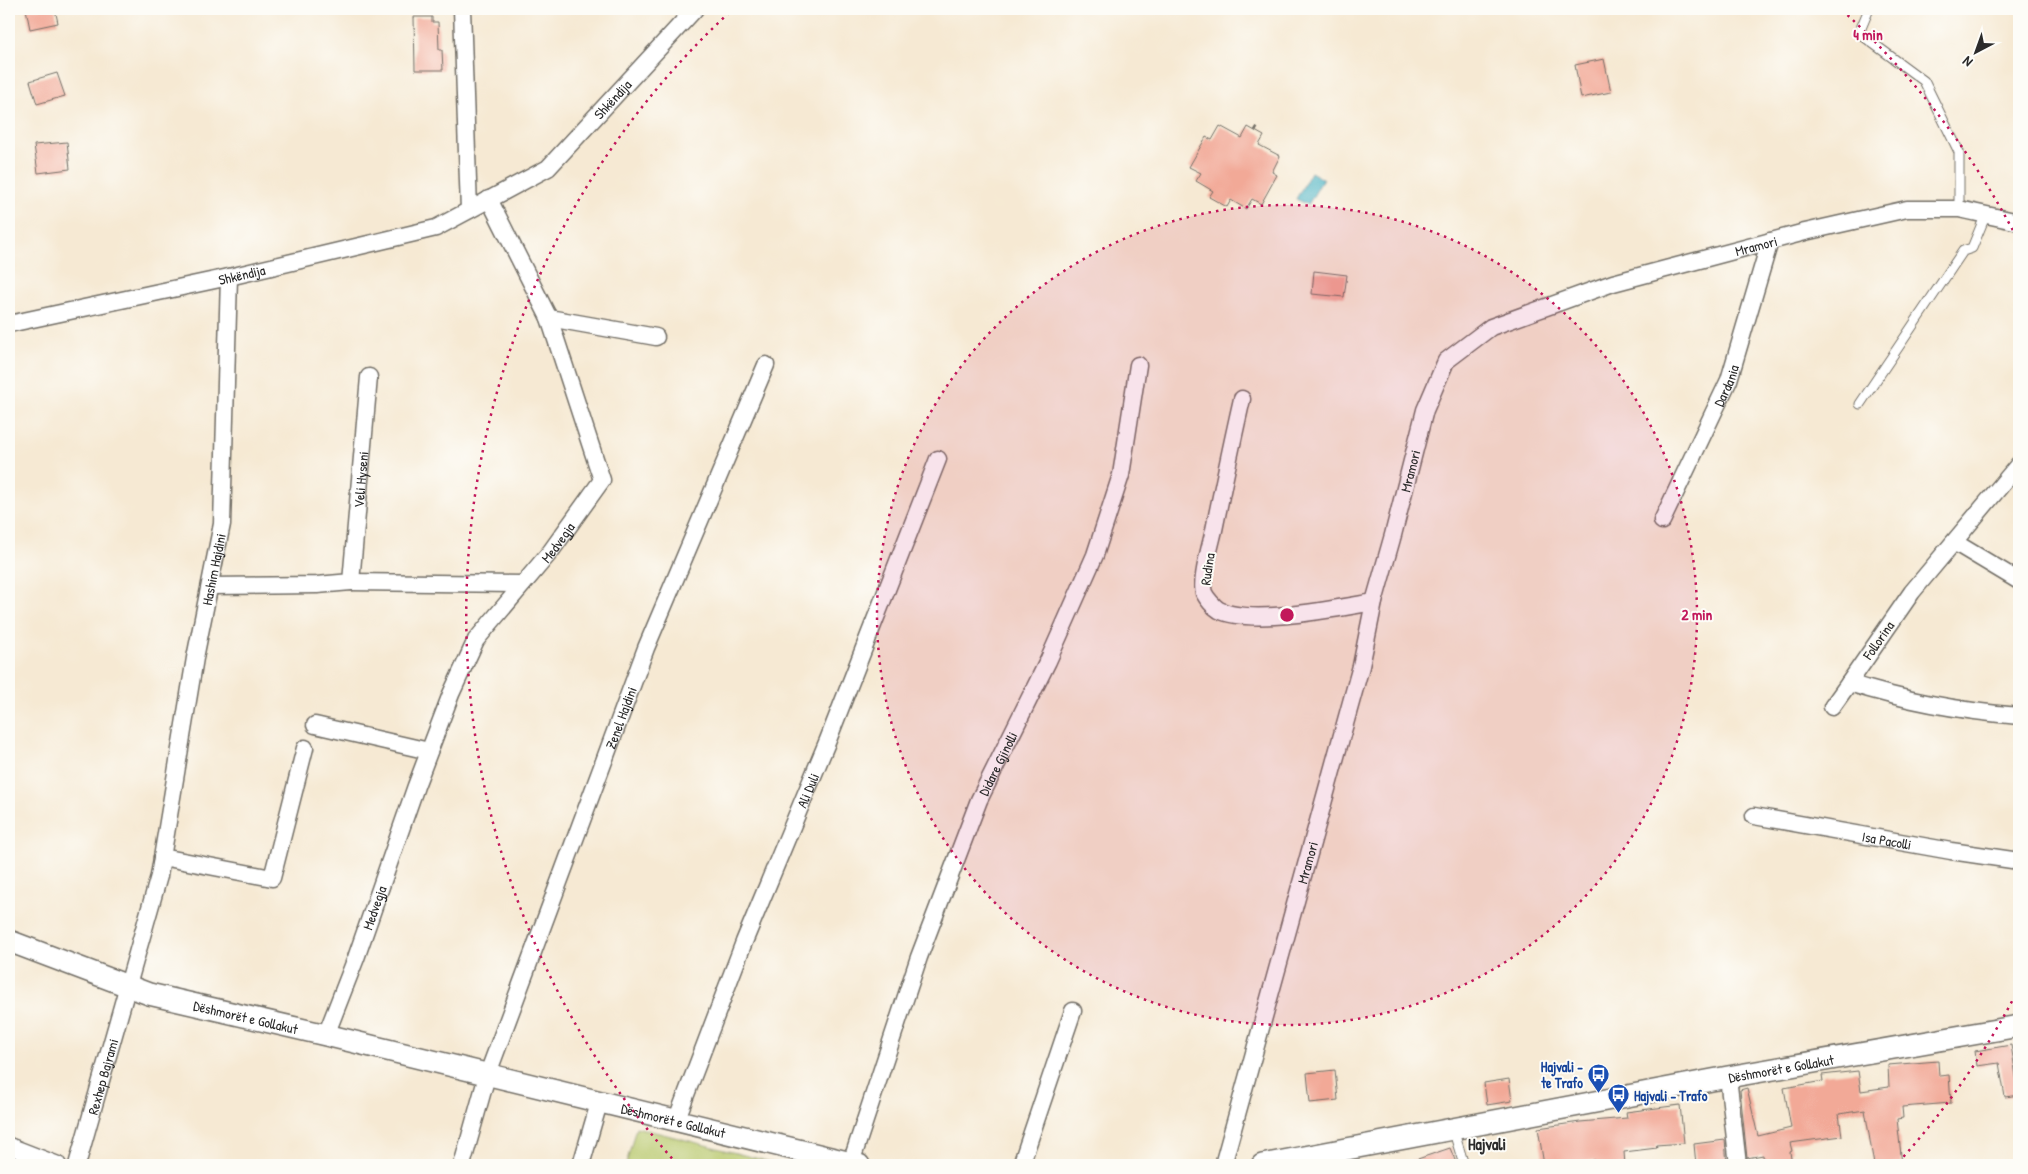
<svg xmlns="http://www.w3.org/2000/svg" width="2028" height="1174" viewBox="0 0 2028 1174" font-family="'Patrick Hand',sans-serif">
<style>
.green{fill:#b7c76a;stroke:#71794a}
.water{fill:#42afc0;stroke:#366d76}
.building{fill:#f2a997}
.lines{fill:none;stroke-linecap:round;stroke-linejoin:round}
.service-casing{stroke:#726e66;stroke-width:11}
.minor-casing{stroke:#726e66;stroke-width:19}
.tertiary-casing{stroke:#726e66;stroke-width:24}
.path{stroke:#726e66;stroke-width:3;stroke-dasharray:4 4;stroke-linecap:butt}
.service{stroke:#fff;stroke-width:9}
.minor{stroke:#fff;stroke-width:16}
.tertiary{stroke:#fff;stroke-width:21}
.ring{fill:none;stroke:#c2185b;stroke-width:2.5;stroke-dasharray:2.5 5}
.labels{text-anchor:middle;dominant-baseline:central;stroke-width:4;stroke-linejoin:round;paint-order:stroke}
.street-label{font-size:14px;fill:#2b2b2b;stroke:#fdfcf7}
.transit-label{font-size:14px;font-weight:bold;fill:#164399;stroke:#fdfcf7;text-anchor:end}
.quarter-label{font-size:16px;font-weight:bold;fill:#2b2b2b;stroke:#fdfcf7}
.centre{fill:#c2185b;stroke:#fdfcf7;stroke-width:2.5}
.ring-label{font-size:15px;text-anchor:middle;font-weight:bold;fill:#c2185b;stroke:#fdfcf7;stroke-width:4;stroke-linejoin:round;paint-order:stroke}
</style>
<rect width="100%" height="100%" fill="#fdfcf7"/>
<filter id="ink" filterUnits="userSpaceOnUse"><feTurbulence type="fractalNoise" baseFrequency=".02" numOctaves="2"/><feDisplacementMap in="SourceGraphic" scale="10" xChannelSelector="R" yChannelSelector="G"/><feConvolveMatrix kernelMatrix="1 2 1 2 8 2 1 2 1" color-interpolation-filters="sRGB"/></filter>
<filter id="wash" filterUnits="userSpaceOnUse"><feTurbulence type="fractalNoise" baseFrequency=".0096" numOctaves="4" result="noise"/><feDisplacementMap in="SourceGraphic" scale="20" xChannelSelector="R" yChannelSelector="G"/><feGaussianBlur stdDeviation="1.12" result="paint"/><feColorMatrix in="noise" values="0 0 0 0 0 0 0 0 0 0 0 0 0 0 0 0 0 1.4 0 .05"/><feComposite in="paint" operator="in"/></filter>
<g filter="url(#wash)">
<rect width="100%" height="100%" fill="#f6e9d3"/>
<polygon class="green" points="636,1127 782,1165 626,1165"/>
<polygon class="water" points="1311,172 1323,179 1308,205 1296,199"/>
<g id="blocks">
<g class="building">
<polygon points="26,9 55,9 58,23 30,29"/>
<polygon points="414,17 432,17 432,22 438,22 439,50 442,50 443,70 415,70"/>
<polygon points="1604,59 1611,92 1581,98 1575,65"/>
<polygon points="57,73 65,96 37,104 30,81"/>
<polygon points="1220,126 1242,138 1248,127 1264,136 1259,145 1280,156 1272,172 1277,175 1261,204 1252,199 1246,209 1231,200 1227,207 1209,197 1213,191 1196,181 1201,173 1189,167 1206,137 1212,140"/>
<polygon points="67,142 70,169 38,173 34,145"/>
<polygon points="1314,271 1347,275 1344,297 1312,294"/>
<polygon points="2011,1045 2019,1095 2005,1097 1999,1063 1977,1066 1975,1051"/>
<polygon points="1938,1061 1939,1076 1949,1075 1951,1103 1902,1107 1903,1118 1897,1119 1902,1164 1874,1165 1865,1110 1839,1114 1842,1136 1790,1143 1792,1151 1790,1152 1792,1165 1764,1165 1763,1155 1747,1158 1740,1090 1747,1088 1758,1136 1791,1128 1784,1088 1823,1081 1822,1075 1858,1071 1861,1091 1889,1087 1888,1065"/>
<polygon points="1335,1070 1338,1100 1310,1103 1307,1073"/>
<polygon points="1509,1079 1512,1101 1487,1105 1484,1083"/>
<polygon points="1680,1105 1684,1143 1656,1145 1657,1148 1624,1152 1625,1165 1595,1165 1595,1160 1560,1165 1544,1165 1538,1128 1580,1122 1627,1118 1626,1112"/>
<polygon points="1725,1140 1727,1165 1696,1165 1694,1144"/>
<polygon points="1450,1148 1457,1165 1407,1165 1406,1163"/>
</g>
</g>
</g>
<g filter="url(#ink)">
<use href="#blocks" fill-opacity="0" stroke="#726e66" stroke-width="1"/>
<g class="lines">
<defs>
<g id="service">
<polyline points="1869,9 1859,33 1924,81 1959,152 1959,209"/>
<polyline points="1860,404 1963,251 1972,248 1986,214"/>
<polyline points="1453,1129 1464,1165"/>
</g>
<g id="minor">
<polyline points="462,9 469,210"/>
<polyline points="549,318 656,337"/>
<path id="s1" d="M9 324 229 277 436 228 548 168 695 9"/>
<path d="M1242 399C1232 443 1223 486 1214 530 1211 543 1200 582 1204 593 1207 599 1214 607 1219 610 1251 626 1338 608 1374 602"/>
<path d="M2019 464 1912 592 1849 683C1905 701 1960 711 2019 716"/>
<path id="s2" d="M1662 521 1729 380 1770 241"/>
<polyline points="1954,542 2019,581"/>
<polyline points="351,582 523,584"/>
<path id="s3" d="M210 586 317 585 351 582 369 377"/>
<polyline points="1832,707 1849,683"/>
<polyline points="315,725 429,751"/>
<path id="s4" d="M1754 816 1951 851 2019 861"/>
<polyline points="162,857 272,878 305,748"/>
<path id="s5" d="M326 1035 356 958 416 786 451 694 476 640 551 551 602 480 549 318 489 199"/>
<polyline points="1728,1077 1738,1165"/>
<path id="s6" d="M676 1121 744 942 828 740 938 459"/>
<polyline points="9,1146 58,1165"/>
<path id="s7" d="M851 1163 919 957 979 800 1048 661 1095 555 1121 475 1138 365"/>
<path id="s8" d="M77 1165 159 876 195 658 222 524 229 277"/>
<path id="s9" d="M462 1165 487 1076 646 648 766 365"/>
<polyline points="581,1165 599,1103"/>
<polyline points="1021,1165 1073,1011"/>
<path id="s10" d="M1223 1165 1361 666 1374 602 1393 535 1425 410 1446 361 1491 327 1613 283 1805 232 1907 209H1959L2019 222"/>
</g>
<g id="tertiary">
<path id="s11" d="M9 941 149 994 326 1035 859 1165"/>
<path id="s12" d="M1262 1165 1728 1077 2019 1026"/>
</g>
</defs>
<use href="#service" class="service-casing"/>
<use href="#minor" class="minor-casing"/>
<use href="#tertiary" class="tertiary-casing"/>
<polyline class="path" points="1255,131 1258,126"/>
<use href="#service" class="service"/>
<use href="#minor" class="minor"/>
<use href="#tertiary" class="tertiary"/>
</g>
</g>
<circle cx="1287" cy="615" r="410" fill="#c2185b" fill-opacity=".12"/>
<g class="ring">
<circle cx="1287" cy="615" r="410"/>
<path d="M2019 988A821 821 0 0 1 1897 1164M677 1164A821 821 0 0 1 732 10M1842 10A821 821 0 0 1 2019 242"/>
</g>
<defs>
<symbol id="bus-pin" viewBox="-11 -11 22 30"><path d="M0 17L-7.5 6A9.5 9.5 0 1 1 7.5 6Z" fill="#1a4fb4" stroke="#fdfcf7"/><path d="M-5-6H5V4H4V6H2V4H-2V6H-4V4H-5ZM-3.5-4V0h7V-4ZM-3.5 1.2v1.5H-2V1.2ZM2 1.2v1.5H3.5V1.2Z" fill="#fff"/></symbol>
</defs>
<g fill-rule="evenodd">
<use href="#bus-pin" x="1586" y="1062" width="25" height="34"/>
<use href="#bus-pin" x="1606" y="1082" width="25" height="34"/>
</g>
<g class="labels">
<g class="street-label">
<text stroke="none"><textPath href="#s1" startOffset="659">Shkëndija</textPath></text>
<text stroke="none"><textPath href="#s10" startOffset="1169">Mramori</textPath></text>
<text stroke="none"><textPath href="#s1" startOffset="238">Shkëndija</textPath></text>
<text stroke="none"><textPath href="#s2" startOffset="150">Dardania</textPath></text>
<text stroke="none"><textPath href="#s10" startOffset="719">Mramori</textPath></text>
<text stroke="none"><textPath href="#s3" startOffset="244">Veli Hyseni</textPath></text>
<text stroke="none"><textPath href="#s5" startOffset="550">Medvegja</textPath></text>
<text stroke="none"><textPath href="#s8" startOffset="612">Hashim Hajdini</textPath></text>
<text transform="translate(1207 569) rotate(-82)">Rudina</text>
<text transform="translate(1878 640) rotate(-55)">Follorina</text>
<text stroke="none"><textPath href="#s9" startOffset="475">Zenel Hajdini</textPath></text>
<text stroke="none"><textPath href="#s7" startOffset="426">Didare Gjinolli</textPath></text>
<text stroke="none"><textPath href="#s6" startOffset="356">Ali Duli</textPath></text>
<text stroke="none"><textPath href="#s4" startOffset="135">Isa Pacolli</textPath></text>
<text stroke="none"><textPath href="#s10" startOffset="314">Mramori</textPath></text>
<text stroke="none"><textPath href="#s5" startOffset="136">Medvegja</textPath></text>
<text stroke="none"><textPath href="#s11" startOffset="249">Dëshmorët e Gollakut</textPath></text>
<text stroke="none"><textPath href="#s12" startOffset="528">Dëshmorët e Gollakut</textPath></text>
<text stroke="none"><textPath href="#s8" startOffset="92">Rexhep Bajrami</textPath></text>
<text stroke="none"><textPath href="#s11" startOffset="689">Dëshmorët e Gollakut</textPath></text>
</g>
<g class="transit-label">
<text x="1583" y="1066">Hajvali -<tspan x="1583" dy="16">te Trafo</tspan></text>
<text x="1634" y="1095" text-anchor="start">Hajvali - Trafo</text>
</g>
<g class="quarter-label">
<text x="1487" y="1144">Hajvali</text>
</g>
</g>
<circle cx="1287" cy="615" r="8" class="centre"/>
<g class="ring-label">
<text x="1868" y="40">4 min</text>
<text x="1697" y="620">2 min</text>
</g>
<rect width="2028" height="1174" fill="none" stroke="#fdfcf7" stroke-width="30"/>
<g transform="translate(1976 52) rotate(221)" stroke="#fdfcf7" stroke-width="4" paint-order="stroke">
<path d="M0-4L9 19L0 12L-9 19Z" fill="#2b2b2b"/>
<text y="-8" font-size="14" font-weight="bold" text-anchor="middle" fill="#2b2b2b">N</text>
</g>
</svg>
